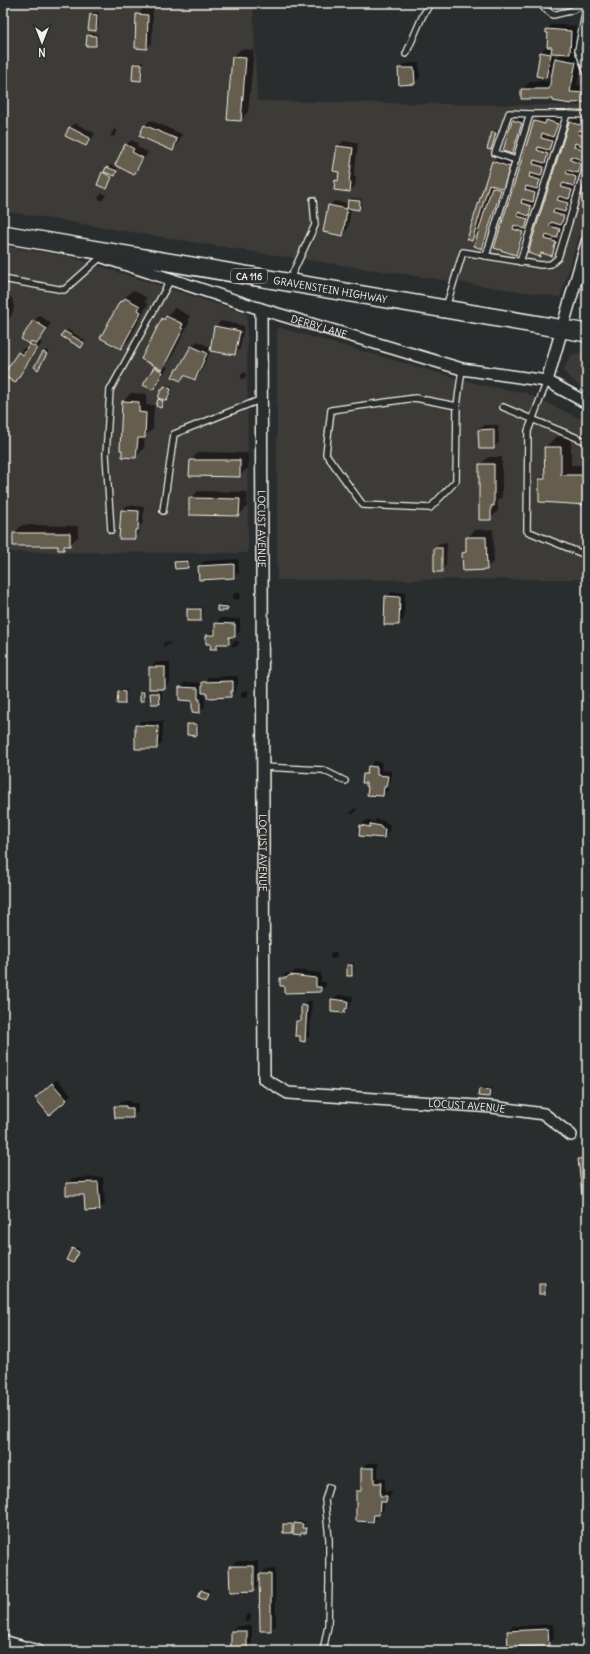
<svg xmlns="http://www.w3.org/2000/svg" width="590" height="1654" viewBox="0 0 590 1654" font-family="Delius,sans-serif">
<style>
.built{fill:#3c3b37}
.shadow{fill:#0007}
.building{fill:#655d4d;stroke:#f4f1e8}
.lines{fill:none;stroke-linecap:round;stroke-linejoin:round}
.service-casing{stroke:#f4f1e8;stroke-width:8}
.minor-casing{stroke:#f4f1e8;stroke-width:14}
.primary-casing{stroke:#f4f1e8;stroke-width:20}
.service{stroke:#2a2d2e;stroke-width:5.5}
.minor{stroke:#2a2d2e;stroke-width:11}
.primary{stroke:#2a2d2e;stroke-width:17}
.labels{text-anchor:middle;dominant-baseline:central;stroke-width:4;stroke-linejoin:round;paint-order:stroke}
.shield{fill:#2a2d2e;stroke:#b7b6b0;stroke-width:1}
.shield-label{font-size:9px;font-weight:bold;fill:#f4f1e8}
.street-label{font-size:10px;fill:#f4f1e8;stroke:#2a2d2e}
</style>
<rect width="100%" height="100%" fill="#2a2d2e"/>
<filter id="ink" filterUnits="userSpaceOnUse"><feTurbulence type="fractalNoise" baseFrequency=".025" numOctaves="2"/><feDisplacementMap in="SourceGraphic" scale="8" xChannelSelector="R" yChannelSelector="G"/><feConvolveMatrix kernelMatrix="1 2 1 2 8 2 1 2 1" color-interpolation-filters="sRGB"/></filter>
<g filter="url(#ink)">
<g class="built">
<polygon points="3,3 253,3 257,101 587,106 587,210 560,297 260,253 3,211"/>
<polygon points="3,246 71,257 247,314 248,553 3,552"/>
<polygon points="277,327 481,385 526,393 587,422 587,579 277,580"/>
<polygon points="587,350 587,391 580,387 563,371 571,355"/>
</g>
<g class="shadow">
<polygon points="94,3 100,3 99,5 97,8 92,7"/>
<polygon points="143,9 153,10 152,43 147,48 137,15"/>
<polygon points="93,12 99,12 98,27 95,30 91,14"/>
<polygon points="553,24 576,26 575,48 571,52 583,54 587,46 587,59 583,58 577,85 587,85 587,101 555,98 522,98 522,89 531,81 552,81 556,59 562,53 555,52 551,72 546,77 541,53 546,47 553,49 549,32 547,29"/>
<polygon points="90,33 98,34 98,43 95,45 88,36"/>
<polygon points="241,49 254,50 248,112 240,120 233,57"/>
<polygon points="136,62 143,62 143,77 141,80 134,64"/>
<polygon points="419,63 420,78 414,83 399,69 404,64"/>
<polygon points="545,110 554,113 558,110 568,113 527,243 516,254 495,247 535,121"/>
<polygon points="581,112 587,114 587,162 576,200 571,205 574,205 568,226 563,231 566,232 562,244 552,255 543,252 539,256 570,122"/>
<polygon points="519,116 526,118 517,148 512,153 513,121"/>
<polygon points="150,120 182,134 178,144 172,150 145,126"/>
<polygon points="75,123 95,133 91,140 86,145 70,128"/>
<polygon points="114,129 118,131 114,137 110,136"/>
<polygon points="496,130 498,131 493,147 491,149 493,133"/>
<polygon points="131,140 138,143 137,147 148,152 139,168 134,174 126,145"/>
<polygon points="343,141 358,143 354,177 356,177 355,186 349,191 336,181 339,178 338,147"/>
<polygon points="501,153 517,159 488,242 482,248 479,232 471,239 493,162"/>
<polygon points="109,165 118,168 106,188 103,173"/>
<polygon points="102,193 106,195 102,201 98,198"/>
<polygon points="351,198 362,199 361,206 359,209 351,208 348,229 342,235 329,206 334,201 348,203"/>
<polygon points="3,286 3,292 12,298 14,308 11,317 3,325"/>
<polygon points="133,290 147,298 145,302 148,304 129,340 121,348 121,301"/>
<polygon points="175,308 190,316 188,320 190,321 170,361 165,365 168,367 158,383 153,389 145,384 156,366 163,319"/>
<polygon points="39,315 51,323 39,341 42,343 20,376 15,381 19,353 24,348 27,349 34,341 34,321"/>
<polygon points="221,321 244,326 240,349 235,354 211,350 200,373 194,379 186,375 180,380 177,369 182,364 192,346 197,341 212,348 215,327"/>
<polygon points="67,329 85,340 83,344 65,332"/>
<polygon points="5,335 8,336 3,346 3,337"/>
<polygon points="46,350 49,351 38,368 35,367"/>
<polygon points="244,372 246,373 246,377 243,379 241,379 241,375"/>
<polygon points="167,385 173,386 170,397 167,400 165,399 161,407 159,400 168,390 163,389"/>
<polygon points="131,393 147,394 146,405 154,405 153,429 145,436 144,448 136,457 123,401"/>
<polygon points="485,425 498,425 499,443 493,448 479,430"/>
<polygon points="571,436 571,465 587,465 587,504 540,501 540,479 546,473 545,447 556,437"/>
<polygon points="199,452 248,453 248,468 240,476 191,475 191,460"/>
<polygon points="488,457 502,457 502,497 498,500 498,511 490,519 480,465"/>
<polygon points="198,491 247,492 247,507 239,515 190,499"/>
<polygon points="128,505 144,507 143,523 140,526 139,533 134,538 122,510"/>
<polygon points="22,525 78,526 78,537 64,549 59,545 14,533"/>
<polygon points="493,529 494,561 486,569 463,553 467,549 467,538 475,530"/>
<polygon points="440,543 447,543 446,565 441,571 435,548"/>
<polygon points="190,559 190,564 188,567 176,562 178,560"/>
<polygon points="238,559 239,572 234,577 199,566 205,561"/>
<polygon points="392,592 405,592 404,619 398,624 386,597"/>
<polygon points="235,593 240,593 240,597 238,600 233,599 233,596"/>
<polygon points="221,604 229,605 229,608 227,610 218,607"/>
<polygon points="190,607 203,607 203,617 201,620 188,609"/>
<polygon points="221,618 240,619 240,631 229,643 222,643 217,648 207,636 213,630 216,630 216,623"/>
<polygon points="234,641 239,641 239,644 236,647 232,647 232,644"/>
<polygon points="165,642 170,642 170,644 163,647 163,644"/>
<polygon points="156,662 170,662 170,683 165,688 150,667"/>
<polygon points="238,676 238,684 236,687 236,691 230,696 203,692 203,694 205,694 205,706 199,712 193,700 180,687 185,682 203,683 208,677"/>
<polygon points="121,689 127,690 127,701 124,703 119,692"/>
<polygon points="143,690 146,690 146,698 144,700 141,693"/>
<polygon points="248,690 248,696 246,698 241,698 241,693 243,691"/>
<polygon points="153,691 162,691 162,700 160,703 151,694"/>
<polygon points="141,721 163,721 162,743 156,748 136,726"/>
<polygon points="190,722 199,722 199,732 197,735 188,725"/>
<polygon points="374,761 382,762 381,770 392,771 391,781 388,784 388,790 383,795 369,786 364,775"/>
<polygon points="354,808 357,809 353,815 350,813"/>
<polygon points="376,819 386,821 385,823 390,824 389,831 384,837 360,835 361,825 367,820 374,822"/>
<polygon points="333,952 337,952 337,957 334,959 331,959 330,955"/>
<polygon points="350,963 354,963 354,973 352,975 348,965"/>
<polygon points="296,970 321,973 321,982 326,982 326,986 321,991 285,985 281,979 286,973 292,973"/>
<polygon points="338,995 353,996 352,1002 344,1012 332,1000"/>
<polygon points="308,1001 312,1001 310,1035 304,1040 297,1021 302,1016 302,1006"/>
<polygon points="57,1079 71,1094 66,1100 41,1093"/>
<polygon points="482,1087 492,1088 491,1093 489,1096 480,1089"/>
<polygon points="121,1101 131,1101 131,1103 138,1103 138,1111 133,1117 115,1107"/>
<polygon points="585,1154 587,1154 587,1193 579,1160"/>
<polygon points="103,1177 105,1204 100,1209 85,1194 67,1183 72,1178"/>
<polygon points="75,1247 80,1249 73,1262 72,1249"/>
<polygon points="543,1282 547,1282 547,1291 544,1293 540,1285"/>
<polygon points="367,1463 378,1463 378,1478 385,1478 385,1491 392,1491 391,1496 384,1501 384,1509 373,1521 357,1492 362,1487 362,1468"/>
<polygon points="298,1521 305,1522 304,1526 309,1526 306,1532 303,1532 301,1534 294,1530 292,1532 284,1524 287,1522 294,1522 294,1524"/>
<polygon points="236,1561 259,1561 259,1576 265,1570 275,1569 276,1625 271,1630 260,1584 254,1590 230,1567"/>
<polygon points="205,1588 210,1590 205,1599 202,1591"/>
<polygon points="248,1614 251,1614 251,1619 249,1622 245,1622 245,1617"/>
<polygon points="553,1624 554,1639 548,1645 508,1631 513,1626"/>
<polygon points="237,1626 252,1626 252,1651 232,1651 232,1631"/>
</g>
<g class="building">
<polygon points="90,14 97,15 96,31 88,30"/>
<polygon points="136,14 148,15 147,49 135,48"/>
<polygon points="546,29 571,31 570,54 551,53 552,47 547,47 548,33 546,33"/>
<polygon points="87,35 96,36 96,46 86,46"/>
<polygon points="585,47 587,47 587,60 582,59 583,55 581,55"/>
<polygon points="540,52 551,54 546,78 536,76"/>
<polygon points="232,57 246,58 241,121 227,120"/>
<polygon points="555,58 576,62 570,92 587,93 587,102 571,103 571,104 553,101 553,99 521,99 521,89 549,89"/>
<polygon points="133,64 142,64 141,81 132,80"/>
<polygon points="398,68 414,68 415,84 399,85"/>
<polygon points="512,120 522,123 512,154 503,151"/>
<polygon points="546,120 558,124 553,137 542,133 541,138 552,141 549,150 538,147 537,150 548,154 545,163 534,160 533,164 544,167 541,176 530,173 529,177 540,180 537,189 526,186 525,190 535,193 533,202 522,199 521,203 531,206 529,216 518,212 517,216 528,219 525,229 514,225 513,229 523,232 516,255 494,248 534,121 545,124"/>
<polygon points="582,121 587,123 587,133 579,130 578,134 587,137 587,143 586,147 575,143 574,147 585,151 582,160 571,156 570,160 581,164 578,173 567,170 566,173 576,177 574,186 563,183 561,187 572,190 569,199 559,196 557,200 568,203 565,212 554,209 553,213 564,216 561,225 551,222 549,226 560,229 557,238 546,235 545,239 556,242 552,256 541,253 540,257 528,253 569,122 580,125"/>
<polygon points="144,125 177,139 173,151 139,136"/>
<polygon points="69,127 90,138 86,146 65,136"/>
<polygon points="492,132 496,133 491,150 487,149"/>
<polygon points="125,144 134,149 132,152 143,158 134,175 115,165"/>
<polygon points="337,146 353,148 349,182 351,182 350,192 334,190 335,180 338,181 339,172 333,171"/>
<polygon points="492,161 510,167 503,189 489,184 472,241 467,239"/>
<polygon points="106,167 117,171 115,176 104,172"/>
<polygon points="102,172 112,177 107,189 97,185"/>
<polygon points="492,187 501,190 482,249 474,246"/>
<polygon points="348,200 360,201 359,210 347,208"/>
<polygon points="328,205 347,209 343,236 323,232"/>
<polygon points="125,298 140,306 138,310 141,312 121,349 100,338 120,301 122,302"/>
<polygon points="3,305 7,316 3,326"/>
<polygon points="166,316 183,324 181,328 183,329 162,370 141,359 162,318 164,320"/>
<polygon points="33,320 47,329 36,345 31,341 29,344 21,339"/>
<polygon points="214,326 240,331 235,355 210,351"/>
<polygon points="64,331 84,343 81,348 61,336"/>
<polygon points="30,344 37,348 15,383 3,375 18,352 23,355"/>
<polygon points="191,346 207,353 195,380 184,375 181,381 172,377 176,369 178,369"/>
<polygon points="43,352 47,354 38,370 34,367"/>
<polygon points="154,367 163,372 153,390 143,385"/>
<polygon points="164,386 171,389 167,401 158,398 161,389 163,390"/>
<polygon points="158,399 163,401 161,408 156,406"/>
<polygon points="122,401 139,402 139,412 146,413 145,438 138,438 136,458 122,457 122,450 120,450"/>
<polygon points="494,429 494,449 479,449 478,430"/>
<polygon points="544,447 561,447 561,475 587,475 587,505 539,502 539,479 545,479"/>
<polygon points="190,460 240,460 240,477 189,476"/>
<polygon points="479,464 494,464 494,506 491,506 491,520 479,520"/>
<polygon points="189,498 240,499 239,516 189,515"/>
<polygon points="121,510 139,511 138,530 135,530 135,539 119,539"/>
<polygon points="13,533 70,533 70,546 64,546 64,550 58,550 58,546 13,546"/>
<polygon points="466,537 486,537 487,570 463,571 462,553 466,552"/>
<rect x="434" y="548" width="8" height="24"/>
<polygon points="188,561 188,568 175,569 174,562"/>
<polygon points="234,564 234,578 199,580 198,566"/>
<polygon points="385,596 400,597 399,625 384,625"/>
<polygon points="217,606 228,607 227,611 217,611"/>
<rect x="187" y="609" width="14" height="12"/>
<polygon points="215,623 235,624 235,637 229,637 229,644 217,644 217,649 210,649 211,644 206,644 206,635 215,635"/>
<rect x="149" y="667" width="16" height="22"/>
<polygon points="233,681 233,691 231,691 231,697 207,698 207,693 202,693 202,682"/>
<polygon points="179,687 198,688 198,699 200,699 200,713 192,712 192,701 179,700"/>
<polygon points="118,691 125,692 125,704 117,704"/>
<rect x="140" y="692" width="4" height="9"/>
<polygon points="150,693 159,693 160,704 151,704"/>
<polygon points="187,724 197,724 197,736 187,735"/>
<polygon points="135,725 158,726 157,749 135,749"/>
<polygon points="368,766 377,767 377,775 388,776 386,787 384,787 383,796 367,795 368,787 366,786 366,783 362,783 363,774 367,774"/>
<polygon points="370,824 381,826 381,828 385,829 384,838 359,836 360,825 370,827"/>
<rect x="347" y="965" width="5" height="11"/>
<polygon points="290,975 316,978 316,987 321,987 321,992 284,993 284,986 280,986 280,978 286,978"/>
<polygon points="331,999 348,1001 347,1009 345,1009 344,1013 331,1012"/>
<polygon points="301,1005 307,1006 305,1042 300,1041 300,1036 295,1036 296,1021 301,1021"/>
<polygon points="52,1083 67,1100 49,1115 35,1098"/>
<polygon points="479,1089 490,1090 489,1097 478,1096"/>
<polygon points="114,1106 126,1106 126,1108 133,1108 133,1118 115,1118"/>
<polygon points="587,1158 587,1194 582,1194 578,1159"/>
<polygon points="98,1182 100,1210 85,1211 84,1195 66,1195 66,1183"/>
<polygon points="72,1248 79,1252 73,1263 66,1260"/>
<rect x="539" y="1284" width="6" height="10"/>
<polygon points="361,1468 374,1468 374,1483 381,1483 380,1496 387,1496 386,1502 380,1502 379,1515 374,1515 373,1522 356,1521 356,1491 361,1491"/>
<polygon points="294,1523 303,1524 302,1528 307,1528 306,1533 301,1533 301,1535 293,1534"/>
<rect x="283" y="1524" width="9" height="9"/>
<polygon points="229,1566 254,1566 254,1591 230,1592"/>
<polygon points="259,1574 271,1574 271,1631 260,1631"/>
<polygon points="201,1590 208,1593 205,1600 198,1597"/>
<polygon points="548,1629 549,1646 508,1647 507,1631"/>
<rect x="231" y="1631" width="16" height="20"/>
</g>
<g class="lines">
<defs>
<g id="service">
<polyline points="540,3 544,8 553,15 570,11 587,4"/>
<polyline points="587,4 578,50 587,73"/>
<polyline points="406,54 423,15 431,3"/>
<polyline points="516,160 495,153 509,113 530,114"/>
<polyline points="486,256 530,114 567,114"/>
<polyline points="520,262 567,114 587,115"/>
<polyline points="3,279 64,290 101,257"/>
<polyline points="289,281 315,225 313,200"/>
<polyline points="446,307 463,252 541,265 551,264 558,258 587,163"/>
<polyline points="547,381 528,431 527,531 583,554 587,551"/>
<polyline points="457,406 415,398 331,410 326,454 363,505 430,508 456,481 457,406 462,369"/>
<polyline points="503,407 587,442"/>
<polyline points="163,511 174,434 262,399"/>
<polyline points="111,530 106,455 110,390 171,279"/>
<polyline points="263,767 323,770 345,781"/>
<polyline points="323,1651 328,1626 329,1582 329,1539 325,1500 329,1487"/>
</g>
<g id="minor">
<path id="s1" d="M103 257 261 309 462 369 547 381 587 403"/>
<path id="s2" d="M261 309 264 1079 288 1093 492 1107 544 1114 571 1135"/>
<polyline points="547,381 587,242"/>
<polyline points="3,1641 38,1651"/>
</g>
<g id="primary">
<path id="s3" d="M3 234 587 333"/>
</g>
</defs>
<use href="#service" class="service-casing"/>
<use href="#minor" class="minor-casing"/>
<use href="#primary" class="primary-casing"/>
<use href="#service" class="service"/>
<use href="#minor" class="minor"/>
<use href="#primary" class="primary"/>
</g>
</g>
<g class="labels">
<rect class="shield" x="231" y="269" width="36" height="14" rx="3"/>
<g class="shield-label">
<text x="249" y="276">CA 116</text>
</g>
<g class="street-label">
<text stroke="none"><textPath href="#s3" startOffset="332">GRAVENSTEIN HIGHWAY</textPath></text>
<text stroke="none"><textPath href="#s1" startOffset="227">DERBY LANE</textPath></text>
<text stroke="none"><textPath href="#s2" startOffset="220">LOCUST AVENUE</textPath></text>
<text stroke="none"><textPath href="#s2" startOffset="544">LOCUST AVENUE</textPath></text>
<text stroke="none"><textPath href="#s2" startOffset="977">LOCUST AVENUE</textPath></text>
</g>
</g>
<rect width="590" height="1654" fill="none" stroke="#2a2d2e" stroke-width="16"/>
<rect x="8" y="8" width="574" height="1638" fill="none" stroke="#f4f1e8" stroke-width="1.5" filter="url(#ink)"/>
<g transform="translate(42 42) rotate(180)" stroke="#2a2d2e" stroke-width="3" paint-order="stroke">
<path d="M0-3L7 15L0 10L-7 15Z" fill="#f4f1e8"/>
<text y="-6" font-size="11" font-weight="bold" text-anchor="middle" fill="#f4f1e8">N</text>
</g>
</svg>
